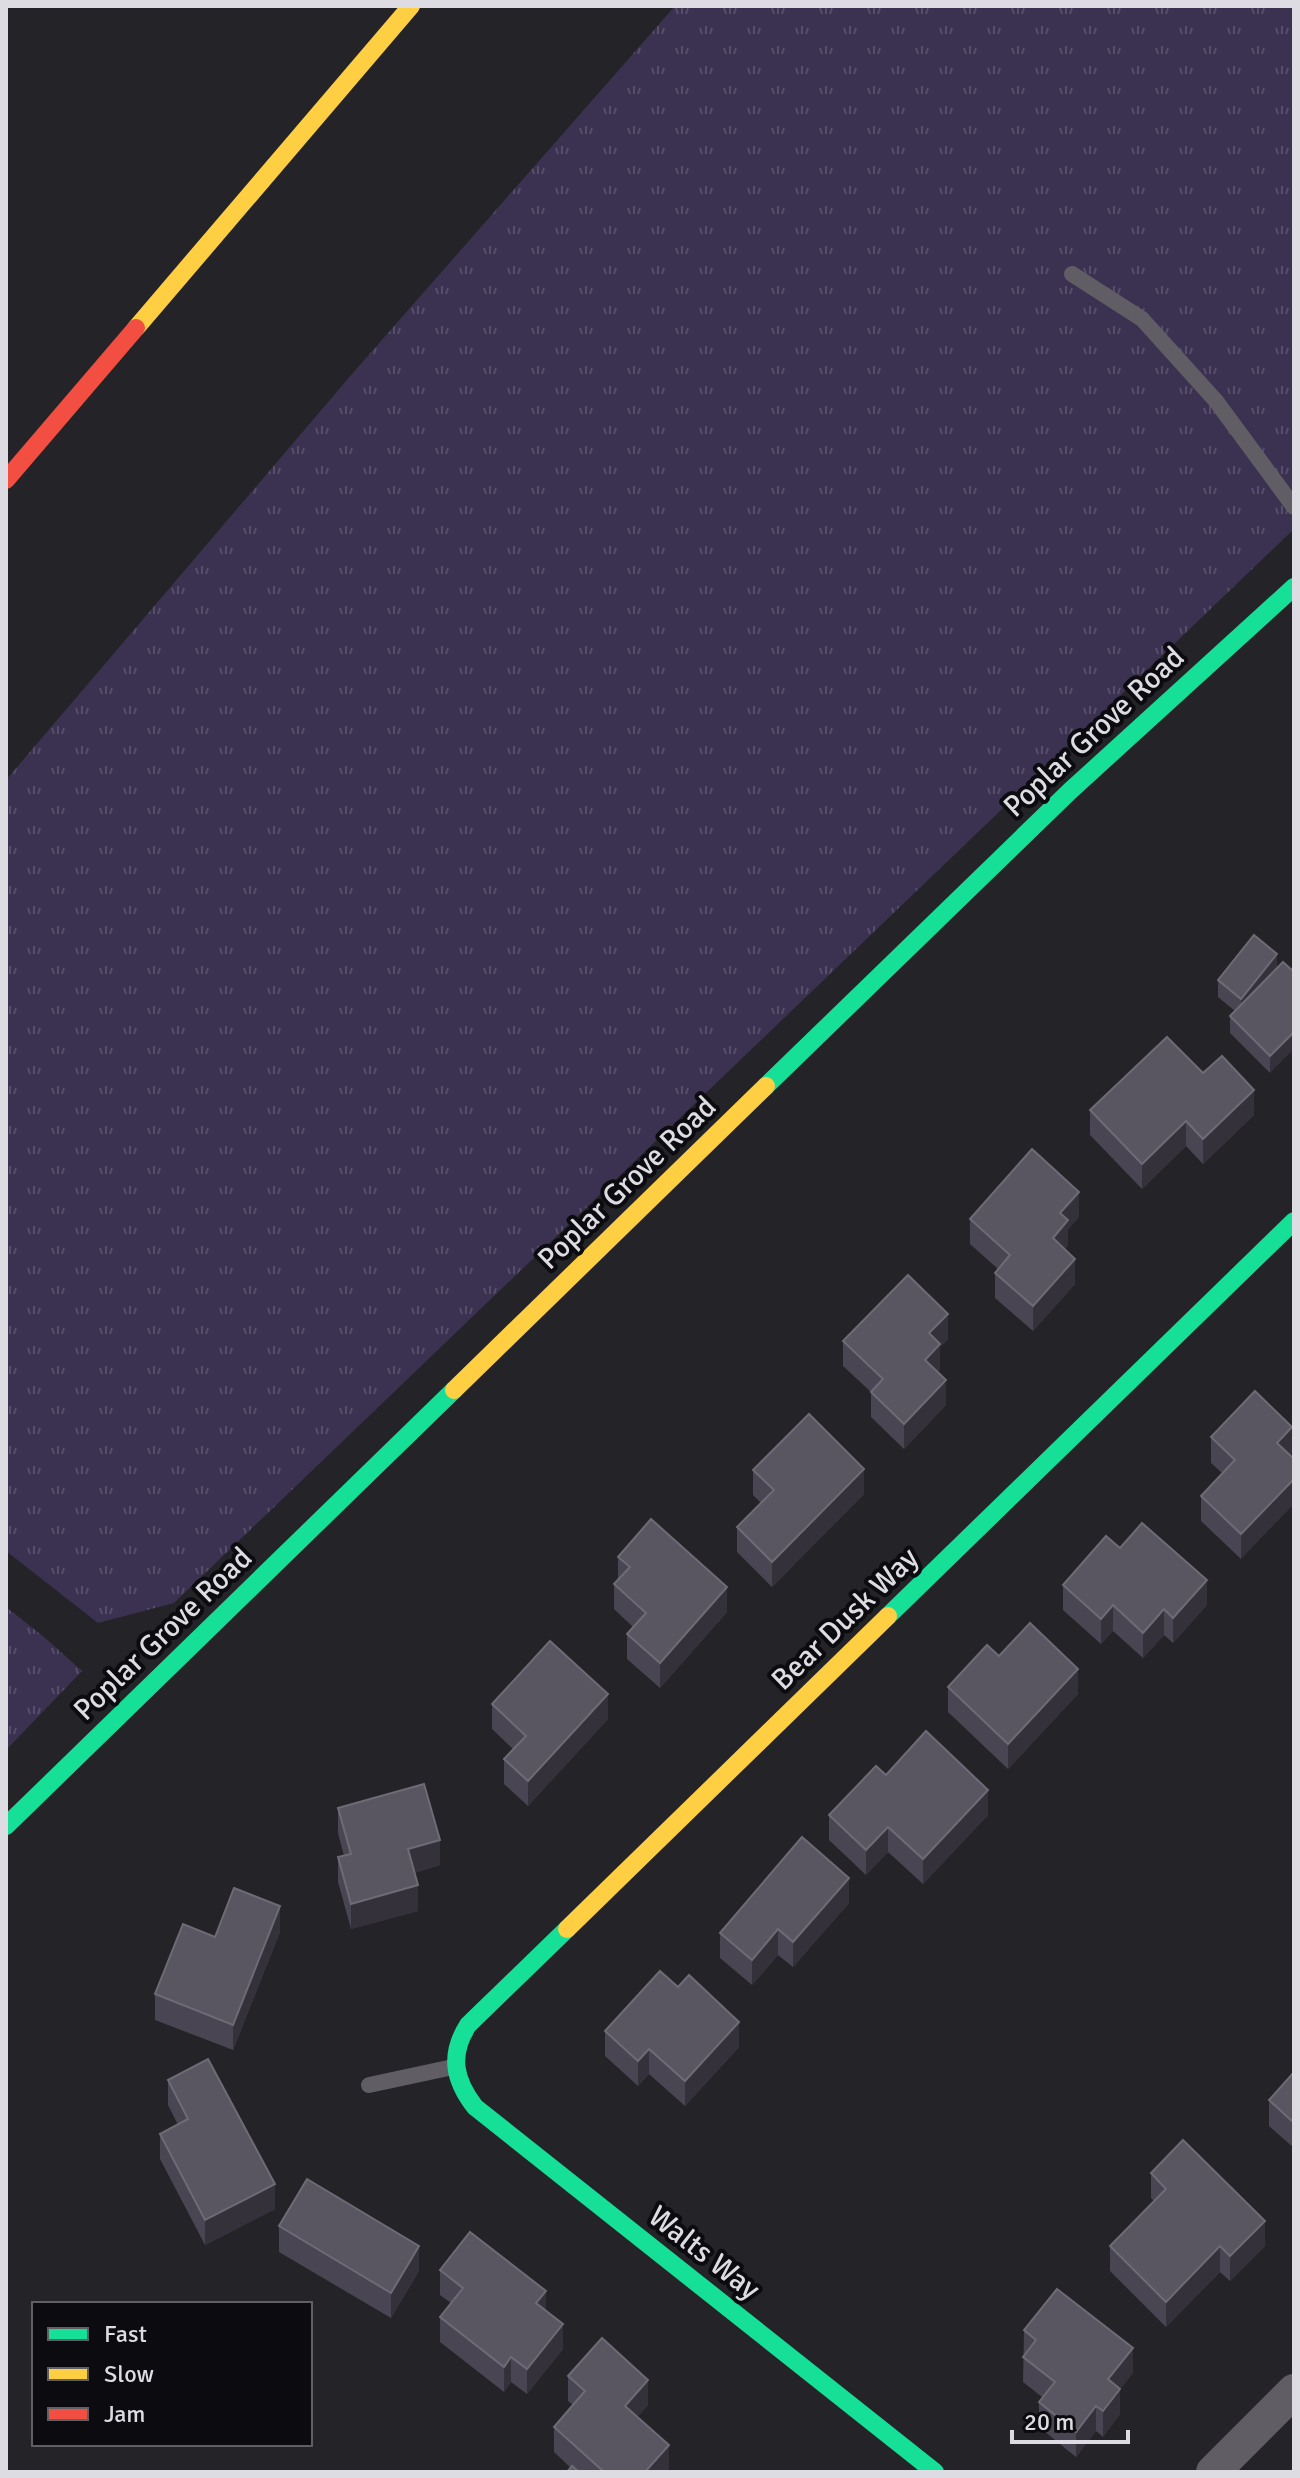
<svg xmlns="http://www.w3.org/2000/svg" width="1300" height="2478" viewBox="0 0 1300 2478" font-family="Signika,sans-serif">
<style>
.grass{fill:url(#grass-tufts)}
.lines{fill:none;stroke-linecap:round;stroke-linejoin:round}
.lane{stroke:#605d65;stroke-width:16}
.street{stroke:#605d65;stroke-width:34}
.fast{stroke:#16e098;stroke-width:18}
.slow{stroke:#ffcf43;stroke-width:18}
.jam{stroke:#f24e42;stroke-width:18}
.wall{fill:#494552}
.shaded-wall{fill:#34313a}
.building{fill:#595661;stroke:#6e6b76;stroke-width:2}
.labels{text-anchor:middle;dominant-baseline:central;stroke-width:8;stroke-linejoin:round;paint-order:stroke}
.street-label{font-size:30px;fill:#dddce2;stroke:#0c0b0f}
</style>
<defs>
<pattern id="grass-tufts" width="24" height="20" patternUnits="userSpaceOnUse" patternTransform="scale(2)"><rect width="24" height="20" fill="#3b3151"/><path d="M3 7l-1-3M5 7V3M7 7l1-3M15 17l-1-3M17 17v-4M19 17l1-3" fill="none" stroke="#574e6a"/></pattern>
</defs>
<rect width="100%" height="100%" fill="#242327"/>
<g class="grass">
<polygon points="675,6 1294,6 1294,529 174,1603 98,1623 6,1551 6,780 352,374"/>
<polygon points="6,1607 44,1637 82,1671 6,1750"/>
</g>
<g class="lines">
<g class="lane">
<polyline points="1072,274 1142,319 1216,401 1294,507"/>
<polyline points="369,2085 453,2067"/>
</g>
<polyline class="street" points="1213,2472 1294,2391"/>
<g class="fast">
<polyline points="766,1086 1070,791 1294,587"/>
<polyline points="888,1616 1294,1221"/>
<polyline points="6,1826 454,1390"/>
<path d="M567 1929 468 2025C449 2055 454 2080 475 2107L935 2472"/>
</g>
<g class="slow">
<polyline points="136,328 411,6"/>
<polyline points="454,1390 766,1086"/>
<polyline points="567,1929 888,1616"/>
</g>
<polyline class="jam" points="6,480 136,328"/>
</g>
<g class="wall">
<polygon points="1277,968 1270,1073 1230,1033 1230,1016 1235,1011 1218,997 1218,980"/>
<polygon points="1203,1073 1254,1115 1203,1164 1186,1146 1142,1189 1090,1135 1090,1110"/>
<polygon points="1079,1217 1068,1229 1068,1245 1065,1249 1075,1284 1033,1331 995,1298 995,1273 998,1269 970,1244 970,1219"/>
<polygon points="948,1339 940,1347 940,1369 938,1372 946,1405 904,1449 871,1417 871,1392 843,1366 843,1341"/>
<polygon points="1211,1437 1292,1452 1290,1455 1241,1559 1201,1521 1201,1496 1222,1473 1211,1463"/>
<polygon points="753,1470 864,1494 772,1587 737,1552 737,1527 761,1503 753,1495"/>
<polygon points="1120,1548 1207,1605 1173,1643 1164,1635 1143,1658 1113,1631 1101,1644 1063,1610 1063,1585"/>
<polygon points="618,1557 727,1612 660,1688 627,1659 627,1634 633,1627 614,1609 614,1584 618,1580"/>
<polygon points="999,1656 1078,1694 1008,1769 948,1712 948,1687"/>
<polygon points="492,1704 608,1719 528,1806 504,1784 504,1759 513,1749 492,1729"/>
<polygon points="886,1775 988,1815 923,1884 888,1852 866,1875 829,1840 829,1815"/>
<polygon points="338,1808 440,1865 414,1873 418,1911 351,1929 338,1882 338,1857 344,1856 338,1833"/>
<polygon points="849,1903 793,1967 778,1955 752,1985 720,1958 720,1933"/>
<polygon points="280,1932 233,2050 155,2020 155,1994 215,1937"/>
<polygon points="605,2031 739,2047 685,2106 649,2074 638,2086 605,2056"/>
<polygon points="1294,2072 1294,2175 1293,2174 1294,2148 1269,2126 1269,2100"/>
<polygon points="168,2080 275,2209 205,2245 160,2159 160,2134 178,2125 168,2105"/>
<polygon points="1151,2173 1265,2246 1230,2281 1220,2272 1166,2327 1110,2271 1110,2246 1154,2201 1151,2198"/>
<polygon points="279,2226 419,2271 391,2318 279,2252"/>
<polygon points="440,2270 546,2310 563,2349 527,2394 511,2382 504,2392 440,2342 440,2317 451,2303 440,2295"/>
<polygon points="1024,2330 1133,2373 1120,2389 1120,2414 1103,2437 1096,2431 1076,2457 1039,2427 1039,2402 1042,2397 1023,2382"/>
<polygon points="568,2376 648,2405 637,2417 669,2471 668,2472 567,2472 571,2468 554,2452 554,2427 573,2405 568,2401"/>
</g>
<g class="shaded-wall">
<polygon points="1277,954 1277,972 1241,1016 1241,999"/>
<polygon points="1294,1032 1294,1049 1270,1073 1270,1056"/>
<polygon points="1254,1090 1254,1115 1203,1164 1203,1139"/>
<polygon points="1186,1121 1186,1146 1142,1189 1142,1164"/>
<polygon points="1079,1192 1079,1217 1068,1229 1068,1245 1053,1263 1053,1238 1060,1213"/>
<polygon points="1075,1259 1075,1284 1033,1331 1033,1306"/>
<polygon points="948,1314 948,1339 940,1347 940,1369 925,1385 925,1360 929,1333"/>
<polygon points="946,1380 946,1405 904,1449 904,1424"/>
<polygon points="1292,1427 1292,1452 1277,1468 1277,1443"/>
<polygon points="864,1469 864,1494 772,1587 772,1562"/>
<polygon points="1294,1479 1294,1504 1241,1559 1241,1534"/>
<polygon points="1207,1580 1207,1605 1173,1643 1173,1618"/>
<polygon points="727,1587 727,1612 660,1688 660,1663"/>
<polygon points="1113,1605 1113,1631 1101,1644 1101,1619"/>
<polygon points="1164,1609 1164,1635 1143,1658 1143,1633"/>
<polygon points="1078,1669 1078,1694 1008,1769 1008,1744"/>
<polygon points="608,1694 608,1719 528,1806 528,1781"/>
<polygon points="988,1790 988,1815 923,1884 923,1859"/>
<polygon points="888,1827 888,1852 866,1875 866,1850"/>
<polygon points="440,1840 440,1865 408,1875 408,1849"/>
<polygon points="849,1878 849,1903 793,1967 793,1942"/>
<polygon points="418,1885 418,1911 351,1929 351,1904"/>
<polygon points="280,1906 280,1932 233,2050 233,2025"/>
<polygon points="778,1929 778,1955 752,1985 752,1960"/>
<polygon points="739,2022 739,2047 685,2106 685,2081"/>
<polygon points="649,2049 649,2074 638,2086 638,2061"/>
<polygon points="275,2184 275,2209 205,2245 205,2220"/>
<polygon points="1265,2221 1265,2246 1230,2281 1230,2256"/>
<polygon points="419,2246 419,2271 391,2318 391,2293"/>
<polygon points="1220,2246 1220,2272 1166,2327 1166,2302"/>
<polygon points="546,2291 546,2316 536,2303"/>
<polygon points="563,2324 563,2349 527,2394 527,2369"/>
<polygon points="1133,2348 1133,2373 1108,2404 1108,2379"/>
<polygon points="511,2357 511,2382 504,2392 504,2367"/>
<polygon points="648,2380 648,2405 625,2431 625,2406"/>
<polygon points="1120,2389 1120,2414 1103,2437 1103,2411"/>
<polygon points="1096,2406 1096,2431 1076,2457 1076,2432"/>
<polygon points="669,2445 669,2471 668,2472 645,2472"/>
</g>
<g class="building">
<polygon points="1254,935 1277,954 1241,999 1218,980"/>
<polygon points="1283,962 1294,972 1294,1032 1270,1056 1230,1016"/>
<polygon points="1167,1037 1203,1073 1222,1056 1254,1090 1203,1139 1186,1121 1142,1164 1090,1110"/>
<polygon points="1032,1149 1079,1192 1060,1213 1068,1220 1053,1238 1075,1259 1033,1306 995,1273 1010,1255 970,1219"/>
<polygon points="908,1275 948,1314 929,1333 940,1344 925,1360 946,1380 904,1424 871,1392 883,1379 843,1341"/>
<polygon points="1255,1391 1292,1427 1277,1443 1294,1459 1294,1479 1241,1534 1201,1496 1235,1460 1211,1437"/>
<polygon points="809,1414 864,1469 772,1562 737,1527 774,1490 753,1470"/>
<polygon points="651,1519 727,1587 660,1663 627,1634 646,1613 614,1584 630,1567 618,1557"/>
<polygon points="1142,1523 1207,1580 1173,1618 1164,1609 1143,1633 1113,1605 1101,1619 1063,1585 1106,1536 1120,1548"/>
<polygon points="1030,1623 1078,1669 1008,1744 948,1687 987,1645 999,1656"/>
<polygon points="550,1641 608,1694 528,1781 504,1759 526,1736 492,1704"/>
<polygon points="926,1731 988,1790 923,1859 888,1827 866,1850 829,1815 876,1766 886,1775"/>
<polygon points="424,1784 440,1840 408,1849 418,1885 351,1904 338,1857 351,1854 338,1808"/>
<polygon points="802,1837 849,1878 793,1942 778,1929 752,1960 720,1933"/>
<polygon points="234,1888 280,1906 233,2025 155,1994 183,1924 215,1937"/>
<polygon points="660,1971 678,1987 689,1975 739,2022 685,2081 649,2049 638,2061 605,2031"/>
<polygon points="208,2059 275,2184 205,2220 160,2134 188,2119 168,2080"/>
<polygon points="1294,2072 1294,2123 1269,2100"/>
<polygon points="1183,2140 1265,2221 1230,2256 1220,2246 1166,2302 1110,2246 1166,2189 1151,2173"/>
<polygon points="307,2179 419,2246 391,2293 279,2226"/>
<polygon points="470,2232 546,2291 536,2303 563,2324 527,2369 511,2357 504,2367 440,2317 463,2288 440,2270"/>
<polygon points="1057,2289 1133,2348 1108,2379 1120,2389 1103,2411 1096,2406 1076,2432 1039,2402 1055,2382 1023,2357 1036,2340 1024,2330"/>
<polygon points="602,2338 648,2380 625,2406 669,2445 645,2472 604,2472 554,2427 585,2391 568,2376"/>
<polygon points="572,2466 579,2472 567,2472"/>
</g>
<g class="labels">
<g class="street-label">
<text transform="translate(1094 732) rotate(-43)">Poplar Grove Road</text>
<text transform="translate(627 1183) rotate(-44)">Poplar Grove Road</text>
<text transform="translate(845 1619) rotate(-44)">Bear Dusk Way</text>
<text transform="translate(163 1634) rotate(-44)">Poplar Grove Road</text>
<text transform="translate(704 2253) rotate(38)">Walts Way</text>
</g>
</g>
<rect width="1300" height="2478" fill="none" stroke="#dddce2" stroke-width="16"/>
<rect x="32" y="2302" width="280" height="144" fill="#0c0b0f" stroke="#605f63" stroke-width="2"/>
<rect x="48" y="2328" width="40" height="12" fill="#16e098" stroke="#605f63" stroke-width="2"/>
<text x="104" y="2342" font-size="24" fill="#dddce2">Fast</text>
<rect x="48" y="2368" width="40" height="12" fill="#ffcf43" stroke="#605f63" stroke-width="2"/>
<text x="104" y="2382" font-size="24" fill="#dddce2">Slow</text>
<rect x="48" y="2408" width="40" height="12" fill="#f24e42" stroke="#605f63" stroke-width="2"/>
<text x="104" y="2422" font-size="24" fill="#dddce2">Jam</text>
<path d="M1012 2430v12h116v-12" fill="none" stroke="#dddce2" stroke-width="4"/>
<text x="1024" y="2430" font-size="24" fill="#dddce2" stroke="#0c0b0f" stroke-width="6" paint-order="stroke">20 m</text>
</svg>
